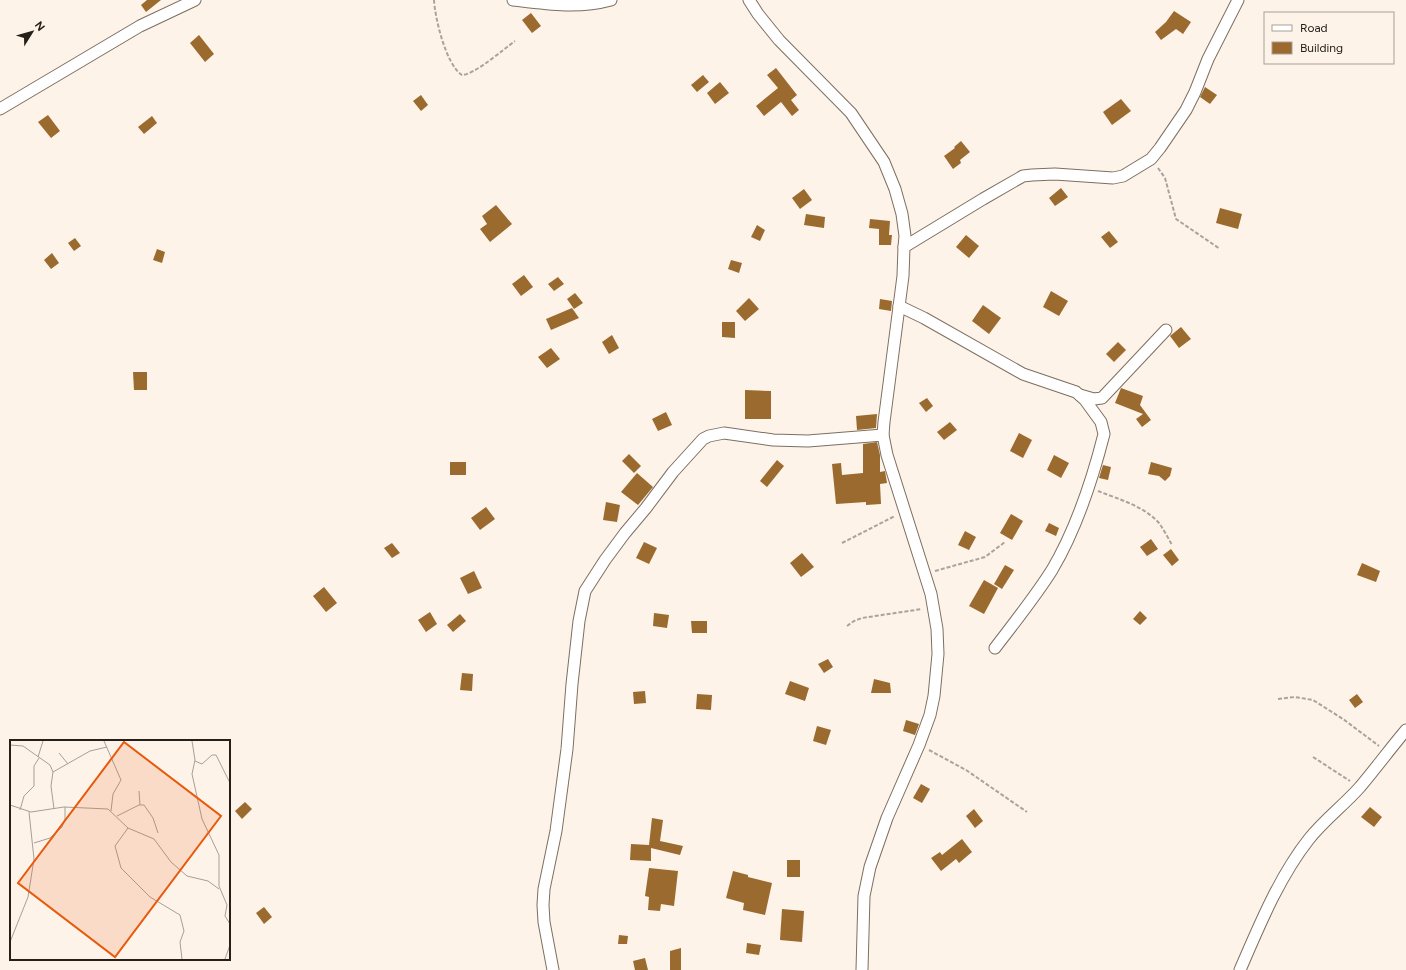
<svg xmlns="http://www.w3.org/2000/svg" width="1406" height="970" viewBox="0 0 1406 970" font-family="Figtree,sans-serif">
<style>
.building{fill:#9b6a2e}
.lines{fill:none;stroke-linecap:round;stroke-linejoin:round}
.street-casing{stroke:#7d6f60;stroke-width:13}
.path{stroke:#aba39b;stroke-width:2;stroke-dasharray:4 2;stroke-linecap:butt}
.street{stroke:#fff;stroke-width:11}
.inset-road{fill:none;stroke:#a79f96;stroke-width:1}
.view{fill:#e8590c;fill-opacity:0.15;stroke:#e8590c;stroke-width:2}
.inset-edge{fill:none;stroke:#25201a;stroke-width:2}
</style>
<rect width="100%" height="100%" fill="#fdf3e9"/>
<g class="building">
<polygon points="147,0 161,0 146,12 141,5"/>
<polygon points="1174,11 1191,22 1183,34 1176,29 1161,40 1155,32 1166,22"/>
<polygon points="531,13 541,26 532,33 522,20"/>
<polygon points="199,35 214,54 205,62 190,43"/>
<polygon points="776,68 797,95 791,100 799,110 792,116 781,102 764,116 756,106 778,88 767,75"/>
<polygon points="703,75 709,82 697,92 691,85"/>
<polygon points="720,82 729,93 715,104 707,93"/>
<polygon points="1205,87 1217,95 1210,104 1200,97"/>
<polygon points="421,95 428,105 421,111 413,101"/>
<polygon points="1121,99 1131,111 1112,125 1103,112"/>
<polygon points="48,115 60,131 51,138 38,122"/>
<polygon points="152,116 157,123 144,134 138,127"/>
<polygon points="961,141 970,152 960,160 961,163 953,169 944,156 955,148 954,147"/>
<polygon points="1061,188 1068,197 1055,206 1049,198"/>
<polygon points="804,189 812,200 800,209 792,198"/>
<polygon points="496,205 512,224 490,242 480,229 487,224 482,216"/>
<polygon points="1220,208 1242,214 1238,229 1216,223"/>
<polygon points="806,214 825,217 824,228 804,225"/>
<polygon points="870,219 890,221 889,235 892,235 891,245 879,245 879,229 869,228"/>
<polygon points="757,225 765,230 760,241 751,237"/>
<polygon points="1109,231 1118,242 1110,248 1101,237"/>
<polygon points="966,235 979,246 969,258 956,247"/>
<polygon points="75,238 81,246 74,251 68,243"/>
<polygon points="157,249 165,252 162,263 153,260"/>
<polygon points="52,253 59,263 51,269 44,260"/>
<polygon points="731,260 742,263 739,273 728,269"/>
<polygon points="524,275 533,287 521,296 512,284"/>
<polygon points="558,277 564,284 554,291 548,284"/>
<polygon points="1051,291 1068,301 1059,316 1043,307"/>
<polygon points="575,293 583,303 574,309 567,299"/>
<polygon points="749,298 759,309 745,321 736,311"/>
<polygon points="880,299 892,301 891,311 879,309"/>
<polygon points="983,305 1001,318 989,334 972,321"/>
<polygon points="572,308 579,318 551,330 546,319"/>
<polygon points="722,322 735,322 735,338 722,337"/>
<polygon points="1181,327 1191,339 1179,348 1170,336"/>
<polygon points="612,335 619,348 609,354 602,342"/>
<polygon points="1118,342 1126,350 1114,362 1106,354"/>
<polygon points="551,348 560,359 547,368 538,357"/>
<polygon points="133,372 147,372 147,390 134,390"/>
<polygon points="1121,388 1143,396 1140,405 1151,420 1142,427 1136,419 1143,414 1115,403"/>
<polygon points="745,390 771,391 771,419 745,419"/>
<polygon points="927,398 933,406 926,412 919,403"/>
<polygon points="666,412 672,425 658,431 652,419"/>
<polygon points="877,414 876,428 857,430 856,416"/>
<polygon points="950,422 957,430 944,440 937,432"/>
<polygon points="1019,433 1032,440 1023,458 1010,451"/>
<polygon points="877,442 880,455 880,472 885,471 887,483 880,484 881,504 866,505 866,502 836,504 832,464 841,463 842,475 863,473 863,444"/>
<polygon points="629,454 641,466 634,473 622,461"/>
<polygon points="1054,455 1069,463 1061,478 1047,470"/>
<polygon points="777,460 784,466 767,487 760,481"/>
<rect x="450" y="462" width="16" height="13"/>
<polygon points="1151,462 1172,468 1170,476 1165,481 1159,476 1148,474"/>
<polygon points="1103,465 1111,467 1108,480 1099,478"/>
<polygon points="637,473 653,487 638,505 621,492"/>
<polygon points="606,502 620,505 617,522 603,520"/>
<polygon points="486,507 495,519 480,530 471,518"/>
<polygon points="1011,514 1023,521 1012,540 1000,533"/>
<polygon points="1049,523 1059,528 1056,536 1045,531"/>
<polygon points="965,531 976,537 969,550 958,545"/>
<polygon points="1151,539 1158,549 1147,556 1140,547"/>
<polygon points="644,542 657,548 649,564 636,558"/>
<polygon points="392,543 400,553 392,558 384,548"/>
<polygon points="1171,549 1179,560 1172,566 1163,555"/>
<polygon points="802,553 814,567 801,577 790,563"/>
<polygon points="1362,563 1380,571 1376,582 1357,575"/>
<polygon points="1005,565 1014,570 1002,589 994,584"/>
<polygon points="474,571 482,588 468,594 460,578"/>
<polygon points="984,580 998,588 984,614 969,606"/>
<polygon points="324,587 337,603 326,612 313,596"/>
<polygon points="1140,611 1147,618 1140,625 1133,619"/>
<polygon points="430,612 437,624 426,632 418,620"/>
<polygon points="654,613 669,615 667,628 653,626"/>
<polygon points="460,614 466,621 453,632 447,625"/>
<polygon points="691,621 707,621 707,633 692,633"/>
<polygon points="828,659 833,667 824,673 818,664"/>
<polygon points="462,673 473,674 472,691 460,690"/>
<polygon points="874,679 890,683 891,693 871,693"/>
<polygon points="790,681 809,688 805,701 785,694"/>
<polygon points="645,691 646,703 634,704 633,692"/>
<polygon points="697,694 712,695 711,710 696,709"/>
<polygon points="1357,694 1363,702 1355,708 1349,700"/>
<polygon points="906,720 919,724 915,735 903,731"/>
<polygon points="817,726 831,730 826,745 813,741"/>
<polygon points="921,784 930,789 922,803 913,798"/>
<polygon points="245,802 252,809 242,819 235,811"/>
<polygon points="1370,807 1382,817 1374,827 1361,817"/>
<polygon points="974,809 983,821 975,828 966,816"/>
<polygon points="652,818 663,820 660,841 683,846 680,855 651,848 651,861 630,860 631,844 649,845"/>
<polygon points="962,839 972,852 959,863 956,859 941,871 931,858 940,852 942,855"/>
<rect x="787" y="860" width="13" height="17"/>
<polygon points="649,868 678,871 674,906 661,904 660,911 648,910 649,897 645,896"/>
<polygon points="733,871 748,875 748,877 772,883 765,915 743,910 744,903 726,898"/>
<polygon points="264,907 272,917 264,924 256,913"/>
<polygon points="782,909 804,911 802,942 780,940"/>
<polygon points="619,935 628,936 627,944 618,944"/>
<polygon points="747,943 761,945 759,955 746,953"/>
<polygon points="681,948 681,970 670,970 670,951"/>
<polygon points="645,958 648,970 635,970 633,961"/>
</g>
<g class="lines">
<defs>
<g id="street">
<path d="M513 0C546 4 578 9 611 0"/>
<polyline points="749,0 758,14 779,40 851,113 884,162 895,189 902,214 905,236 904,247 903,276 884,422 883,435 887,455 931,594 937,629 938,654 934,696 930,715 919,745 887,818 870,867 864,896 862,970"/>
<polyline points="0,109 140,26 195,0"/>
<polyline points="904,247 983,199 1023,176 1032,175 1055,174 1113,178 1123,176 1151,159 1160,148 1186,110 1195,92 1208,59 1238,0"/>
<path d="M899 306 924 318 1023 374 1076 392 1085 400 1101 422 1104 434C1092 481 1077 528 1052 570 1035 597 1014 623 995 648"/>
<polyline points="1080,395 1094,399 1102,398 1166,330"/>
<polyline points="553,970 544,922 543,905 544,889 556,831 567,749 572,684 579,621 585,591 605,560 625,533 646,508 673,472 703,439 709,436 724,433 773,440 808,441 883,435"/>
<path d="M1240 970C1259 926 1279 877 1309 839 1324 820 1344 805 1360 787 1376 768 1390 749 1406 730"/>
</g>
</defs>
<use href="#street" class="street-casing"/>
<g class="path">
<path d="M434 0C435 18 446 65 462 75 474 75 504 49 515 41"/>
<polyline points="1158,168 1165,178 1176,219 1220,249"/>
<path d="M1098 491C1118 499 1144 506 1159 523 1164 530 1168 538 1172 545"/>
<polyline points="842,543 895,516"/>
<polyline points="935,571 985,557 1005,542"/>
<polyline points="847,626 854,621 862,618 922,609"/>
<polyline points="1278,699 1295,697 1313,700 1343,719 1379,746"/>
<polyline points="929,750 966,770 1027,812"/>
<polyline points="1313,757 1350,781"/>
</g>
<use href="#street" class="street"/>
</g>
<g transform="translate(10 740)">
<rect width="220" height="220" fill="#fdf3e9"/>
<path class="inset-road" d="M94 1 111 40 103 54 101 71M182 1 185 20 182 34 192 79 209 115V146L217 165 215 176 220 184M0 5 13 6 40 25 43 32 41 46 44 69M49 13 58 24M28 17 33 1M185 21 192 24 202 15H206L220 43M43 32 80 11 97 7M129 51 130 65M0 65 21 72 54 67 98 69 118 88 144 99 161 122 177 136 198 141 209 149M10 70 14 56 24 46V26L29 18M107 76 129 65H134L143 78 148 93M118 88 105 106 111 128 140 157 170 175 174 191 170 202 172 219M24 103 40 98 52 87 55 79V67M0 202 18 157 24 119 19 72M215 219 220 205"/>
<path class="view" d="M114 2 211 76 105 217 8 143Z"/>
<rect width="220" height="220" class="inset-edge"/>
</g>
<rect x="1264" y="12" width="130" height="52" fill="#fdf3e9" stroke="#a79f96"/>
<rect x="1272" y="25" width="20" height="6" fill="#ffffff" stroke="#a79f96"/>
<text x="1300" y="32" font-size="12" fill="#25201a">Road</text>
<rect x="1272" y="42" width="20" height="12" fill="#9b6a2e" stroke="#a79f96"/>
<text x="1300" y="52" font-size="12" fill="#25201a">Building</text>
<g transform="translate(32 32) rotate(53)" stroke="#fdf3e9" stroke-width="3" paint-order="stroke">
<path d="M0-3L7 15L0 10L-7 15Z" fill="#25201a"/>
<text y="-6" font-size="11" font-weight="bold" text-anchor="middle" fill="#25201a">N</text>
</g>
</svg>
